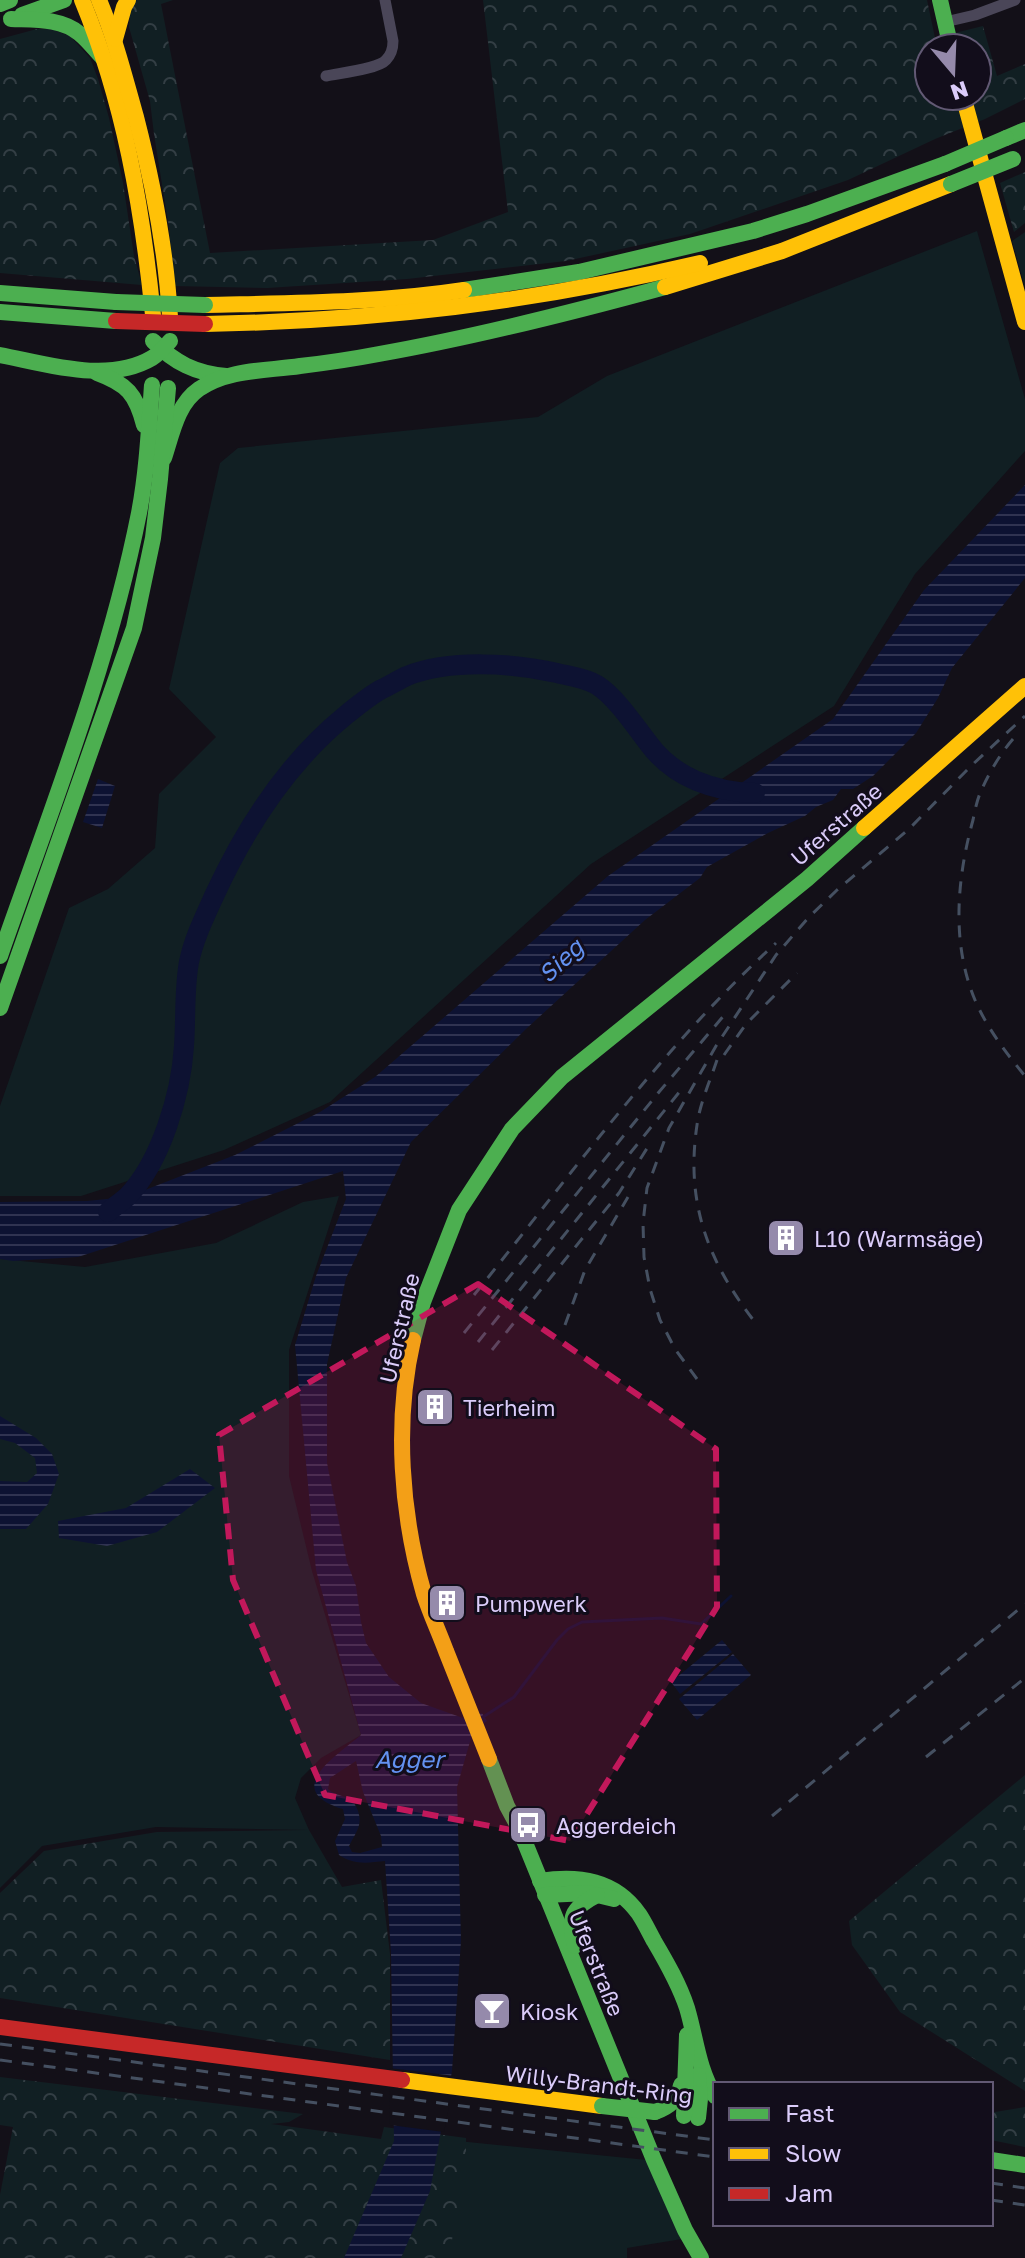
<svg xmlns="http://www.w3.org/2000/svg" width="1025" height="2258" viewBox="0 0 1025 2258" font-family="'Golos Text',sans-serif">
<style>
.grass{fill:#111f23}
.forest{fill:url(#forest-crowns);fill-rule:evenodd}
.water{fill:url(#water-rules);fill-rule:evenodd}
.pier{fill:#131018}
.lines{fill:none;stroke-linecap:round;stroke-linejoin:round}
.stream{stroke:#0d1232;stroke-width:3}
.river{stroke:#0d1232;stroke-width:20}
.street{stroke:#4a4658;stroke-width:11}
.fast{stroke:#4caf50;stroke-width:16}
.slow{stroke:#ffc107;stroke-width:16}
.jam{stroke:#c62828;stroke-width:16}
.rail{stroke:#455061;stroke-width:3;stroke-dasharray:12 10;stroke-linecap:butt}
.fast-bridge{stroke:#4caf50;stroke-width:16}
.jam-bridge{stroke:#c62828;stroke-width:16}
.marked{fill:#c2185b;fill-opacity:0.2;stroke:#c2185b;stroke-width:6;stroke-dasharray:16 10;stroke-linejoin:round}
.labels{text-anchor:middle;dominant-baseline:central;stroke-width:6;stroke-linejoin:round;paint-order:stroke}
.street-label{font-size:22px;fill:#dbccfa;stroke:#120d1b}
.poi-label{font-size:22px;fill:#dbccfa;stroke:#120d1b;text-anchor:start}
.water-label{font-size:24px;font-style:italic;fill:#6391f1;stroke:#120d1b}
</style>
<defs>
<pattern id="forest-crowns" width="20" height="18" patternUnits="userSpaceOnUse" patternTransform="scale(2)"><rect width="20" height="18" fill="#111f23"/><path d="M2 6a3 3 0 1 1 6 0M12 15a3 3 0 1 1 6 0" fill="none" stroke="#333e44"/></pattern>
<pattern id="water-rules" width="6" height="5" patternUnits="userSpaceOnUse" patternTransform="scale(2)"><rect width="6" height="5" fill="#0d1232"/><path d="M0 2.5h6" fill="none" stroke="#303351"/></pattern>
</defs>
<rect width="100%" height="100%" fill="#131018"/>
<g class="grass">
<polygon points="977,231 1025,399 1025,451 915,574 834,706 591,864 330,1102 224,1150 81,1196 0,1196 0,1106 69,908 108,889 155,848 159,794 216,737 169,689 220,463 238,448 538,417 607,376"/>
<polygon points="1025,232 1025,287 1012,241"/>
<polygon points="339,1196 289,1350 289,1476 312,1571 361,1735 321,1758 301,1778 295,1798 309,1830 156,1827 42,1846 0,1888 0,1259 85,1267 216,1243 303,1202"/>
<polygon points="438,2139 647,2160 682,2239 627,2248 627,2258 401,2258"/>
</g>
<g class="forest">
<path d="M136 0H173L161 4 210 253 433 240 508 212 483 0H927L935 38 983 26 997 76 1025 64V99L985 119 935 139 848 180 690 234 566 261 407 279 267 288 174 286 169 228 154 134 150 101 129 27 130 11ZM929 48H977V96H929Z"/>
<polygon points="37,29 51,29 70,36 90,58 98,79 109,118 123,183 134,256 142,285 0,273 0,39"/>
<polygon points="1025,172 1025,223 1014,232 1000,183"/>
<polygon points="1025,1775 1025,2091 900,2012 852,1945 849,1921"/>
<polygon points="309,1830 342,1887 381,1880 390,1954 390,2060 0,1998 0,1893 44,1851 157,1832"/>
<polygon points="0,2077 303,2114 289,2122 271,2124 381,2139 384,2127 466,2138 466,2156 449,2258 0,2258 0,2195 13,2127 0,2125"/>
<polygon points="1025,2107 1025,2147 991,2140 991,2115 995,2112"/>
</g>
<g class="water">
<path d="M1025 485V578L952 668 938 698 916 733 873 776 853 789H841L833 800 816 807 805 816 768 833 707 867 700 878 645 920 526 1029 411 1142 346 1278 327 1364V1463L347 1562 356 1586 361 1622 366 1643 389 1677 421 1703 463 1718 482 1713 487 1721 473 1731 457 1787 461 1941 452 2071 430 2191 401 2258H344L394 2141 391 1953 385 1861C367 1863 354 1865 339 1855L335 1841 345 1819 343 1809C281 1790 335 1757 361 1735L316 1570 295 1345 316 1276 346 1199 343 1171 78 1257 13 1261 0 1259V1202L87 1201 127 1197 235 1155 320 1112 375 1077 608 876 833 719 924 590ZM356 1761 363 1792 381 1836 382 1847 360 1853 352 1852 349 1846C355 1833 363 1826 358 1811 357 1808 354 1802 351 1800 344 1795 336 1796 328 1789L330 1778Z"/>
<polygon points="98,779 115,786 102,828 83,822"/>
<polygon points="0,1416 36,1438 52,1454 59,1474 48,1504 26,1529 0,1529 0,1481 27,1482 37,1473 35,1458 15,1443 0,1439"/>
<polygon points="190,1469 215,1488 157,1532 107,1546 59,1538 58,1521 126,1508"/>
<polygon points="722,1640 732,1652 680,1694 671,1682"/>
<polygon points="733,1654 751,1675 697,1720 679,1699"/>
</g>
<polygon class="pier" points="389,2068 455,2076 444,2132 390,2125"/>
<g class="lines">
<polyline class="stream" points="483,1717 514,1697 557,1640 568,1629 582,1622 662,1618 701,1624 731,1596"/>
<path class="river" d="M108 1212C114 1207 121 1202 127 1197 161 1162 181 1094 184 1046 186 1019 184 989 189 962 194 938 205 916 215 894 246 827 288 762 346 715 357 706 368 697 380 690 389 686 398 680 407 676 450 659 513 663 557 673 569 676 586 678 597 685 616 697 635 726 649 744 674 778 715 792 755 793"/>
<g class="street">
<polyline points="945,22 975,15 1015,0"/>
<path d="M326 76C340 73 378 69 386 60 391 55 393 47 393 41L385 0"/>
</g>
<g class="fast">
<polyline points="940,0 951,48"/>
<polyline points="0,4 10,0"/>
<polyline points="22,15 64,0"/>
<path d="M11 19C34 20 61 18 80 34 90 42 97 53 107 62"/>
<polyline points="1006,138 1025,130"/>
<polyline points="464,290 579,272 753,231 807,214 945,164"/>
<polyline points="0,293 116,302"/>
<polyline points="0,312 116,321"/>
<path d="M153 341C175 363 195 373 226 376"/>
<path d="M0 355C47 364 108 384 152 358 159 354 165 347 170 341"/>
<path d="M97 373C127 384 136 394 144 425"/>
<path d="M164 458C172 434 177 404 199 389 228 369 267 371 300 366 326 363 353 359 379 354 475 337 570 313 665 287"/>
<path d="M0 956C51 810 109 664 139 513 147 471 149 428 152 385"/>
<polyline points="0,1008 134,628 153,538 160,479 168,388"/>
<polyline points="413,1340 423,1302 459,1210 512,1129 562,1077 807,879 864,828"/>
<polyline points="489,1759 507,1806 519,1828 654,2160 685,2230 701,2258"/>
<path d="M540 1881C579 1875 615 1880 639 1914 645 1923 649 1932 654 1941 667 1963 679 1984 687 2008 696 2038 698 2069 715 2096"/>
<polyline points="545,1895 589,1893 614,1899"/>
<path d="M575 1946C568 1918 571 1908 597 1895"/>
<polyline points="698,2075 700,2099 698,2118"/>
<path d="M655 2112C669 2107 678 2100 681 2085"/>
<polyline points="684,2116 687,2035"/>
<polyline points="991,2160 1025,2165"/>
</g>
<g class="slow">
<path d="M82 0C124 102 142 206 153 315"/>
<path d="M99 0C115 38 125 78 136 117 153 183 166 249 170 317"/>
<polyline points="115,39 124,7 128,0"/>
<polyline points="963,96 1025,322"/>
<polyline points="665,287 782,251 951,184"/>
<path d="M205 305C292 303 379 303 464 290"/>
<path d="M205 324C377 321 533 302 700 263"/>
<polyline points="864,828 1025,686"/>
<path d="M413 1340C394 1422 401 1514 424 1594 430 1613 439 1632 446 1651 460 1687 475 1723 489 1759"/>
<polyline points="402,2080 602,2106"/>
</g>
<polyline class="jam" points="0,2027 402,2080"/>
<g class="rail">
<path d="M1013 739C1000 754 989 773 981 791 977 800 975 810 973 820 957 878 951 943 975 1000 987 1028 1006 1053 1025 1076"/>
<polyline points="724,1055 746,1024 797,973"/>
<path d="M717 1060C710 1081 700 1103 697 1125 685 1205 709 1264 758 1326"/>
<path d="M474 1295C570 1176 663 1046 776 943"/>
<polyline points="565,1325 585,1270 628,1197"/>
<polyline points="464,1333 659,1092 726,1013"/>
<polyline points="478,1342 681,1090"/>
<polyline points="492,1350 619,1193 651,1142"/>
<polyline points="697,1379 675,1349 660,1320 650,1289 644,1257 643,1223 647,1188 669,1128 716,1046 776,955 809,917 837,890 909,829 972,765 1025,716"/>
<polyline points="926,1757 1025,1678"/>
<polyline points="772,1816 1025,1604"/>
<polyline points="0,2044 715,2140"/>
<polyline points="0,2060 715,2157"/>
<polyline points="991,2183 1025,2188"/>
<polyline points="991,2200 1025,2205"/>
</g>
<g class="fast-bridge">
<polyline points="945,164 1006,138"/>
<polyline points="951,184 1013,159"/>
<polyline points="116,302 205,305"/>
<polyline points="602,2106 655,2112"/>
</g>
<polyline class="jam-bridge" points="116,321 205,324"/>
</g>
<path class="marked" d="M478 1284 716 1449 717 1607 570 1841 325 1795 233 1580 219 1435Z"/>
<defs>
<symbol id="building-square" viewBox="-11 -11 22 22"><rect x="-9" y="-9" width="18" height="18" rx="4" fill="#958aab" stroke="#120d1b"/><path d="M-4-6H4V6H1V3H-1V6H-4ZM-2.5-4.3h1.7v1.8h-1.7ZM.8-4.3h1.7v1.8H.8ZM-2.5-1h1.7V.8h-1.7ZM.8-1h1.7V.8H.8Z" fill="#fff"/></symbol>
<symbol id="bus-square" viewBox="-11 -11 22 22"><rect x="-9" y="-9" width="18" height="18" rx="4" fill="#958aab" stroke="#120d1b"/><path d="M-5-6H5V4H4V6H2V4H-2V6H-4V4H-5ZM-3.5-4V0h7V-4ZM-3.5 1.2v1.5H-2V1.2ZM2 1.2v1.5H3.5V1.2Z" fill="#fff"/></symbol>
<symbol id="bar-square" viewBox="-11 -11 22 22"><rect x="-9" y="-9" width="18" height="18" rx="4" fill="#958aab" stroke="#120d1b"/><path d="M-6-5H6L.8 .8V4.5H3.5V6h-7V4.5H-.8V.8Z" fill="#fff"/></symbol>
</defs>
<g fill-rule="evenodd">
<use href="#building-square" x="764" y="1216" width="44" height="44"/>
<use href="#building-square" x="413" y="1385" width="44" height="44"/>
<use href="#building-square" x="425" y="1581" width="44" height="44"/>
<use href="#bus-square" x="506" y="1803" width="44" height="44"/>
<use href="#bar-square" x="470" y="1989" width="44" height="44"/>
</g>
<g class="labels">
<g class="street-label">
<text transform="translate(836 824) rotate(-41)">Uferstraße</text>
<text transform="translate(399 1328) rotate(-77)">Uferstraße</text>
<text transform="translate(597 1963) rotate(68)">Uferstraße</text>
<text transform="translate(599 2084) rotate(7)">Willy-Brandt-Ring</text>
</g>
<g class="poi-label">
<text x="814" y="1238">L10 (Warmsäge)</text>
<text x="463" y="1407">Tierheim</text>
<text x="475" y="1603">Pumpwerk</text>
<text x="556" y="1825">Aggerdeich</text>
<text x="520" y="2011">Kiosk</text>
</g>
<g class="water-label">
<text transform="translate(560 960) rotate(-43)">Sieg</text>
<text x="409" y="1758">Agger</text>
</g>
</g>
<rect x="713" y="2082" width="280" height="144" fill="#120d1b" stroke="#625974" stroke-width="2"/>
<rect x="729" y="2108" width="40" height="12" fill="#4caf50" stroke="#625974" stroke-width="2"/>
<text x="785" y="2122" font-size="24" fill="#dbccfa">Fast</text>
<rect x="729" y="2148" width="40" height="12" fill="#ffc107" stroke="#625974" stroke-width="2"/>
<text x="785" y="2162" font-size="24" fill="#dbccfa">Slow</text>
<rect x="729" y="2188" width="40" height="12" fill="#c62828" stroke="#625974" stroke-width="2"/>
<text x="785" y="2202" font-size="24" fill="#dbccfa">Jam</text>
<g transform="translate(953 72) rotate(161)"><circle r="38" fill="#120d1b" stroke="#625974" stroke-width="2"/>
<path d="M0-6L14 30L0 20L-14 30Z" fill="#958aab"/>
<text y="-12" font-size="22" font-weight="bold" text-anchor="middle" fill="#dbccfa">N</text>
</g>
</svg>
